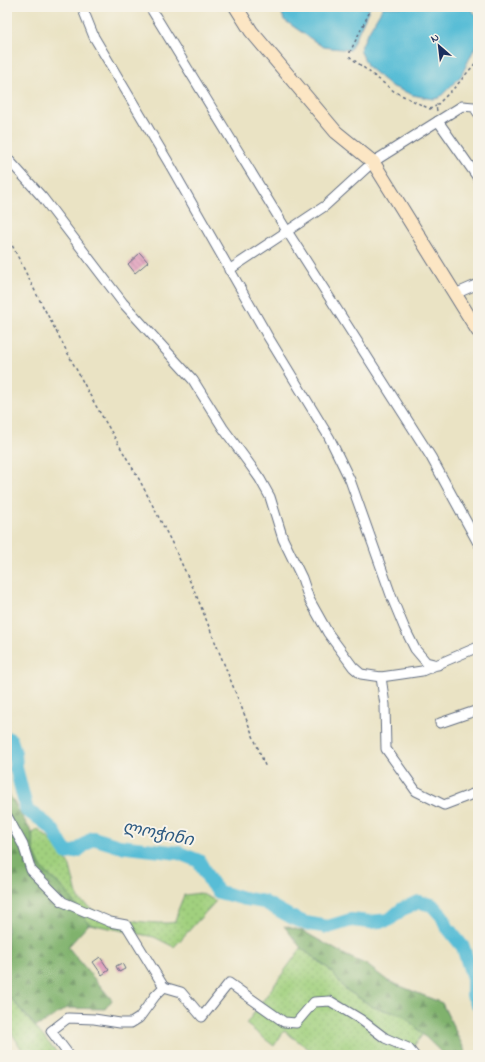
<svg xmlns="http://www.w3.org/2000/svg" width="485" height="1062" viewBox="0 0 485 1062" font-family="'Indie Flower','Noto Sans Georgian',sans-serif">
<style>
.grass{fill:url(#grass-dots);stroke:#5e806e}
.forest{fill:url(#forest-firs);stroke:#4e7066}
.water{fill:#58bdd6;stroke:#3a769a}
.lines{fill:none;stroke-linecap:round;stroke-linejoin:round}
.river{stroke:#58bdd6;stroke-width:14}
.building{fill:url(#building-back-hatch)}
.street-casing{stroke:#636e82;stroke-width:11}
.secondary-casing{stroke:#636e82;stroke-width:15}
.path{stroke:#636e82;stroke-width:1.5;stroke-dasharray:3 3;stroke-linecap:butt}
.street{stroke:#fff;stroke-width:9}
.secondary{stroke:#fce6c4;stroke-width:13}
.labels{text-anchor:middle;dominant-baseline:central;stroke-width:4;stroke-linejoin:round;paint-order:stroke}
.water-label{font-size:17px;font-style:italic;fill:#2d5a82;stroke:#f7f3e8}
</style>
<defs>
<pattern id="grass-dots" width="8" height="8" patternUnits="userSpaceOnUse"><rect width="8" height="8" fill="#a1d07e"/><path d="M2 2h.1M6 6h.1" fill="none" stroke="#8ab36f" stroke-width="1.8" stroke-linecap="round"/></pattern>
<pattern id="forest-firs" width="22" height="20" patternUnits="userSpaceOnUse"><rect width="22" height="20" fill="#80b26d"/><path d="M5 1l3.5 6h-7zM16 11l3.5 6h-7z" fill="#68915d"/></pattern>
<pattern id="building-back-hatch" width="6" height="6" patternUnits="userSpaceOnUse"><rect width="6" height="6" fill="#e09dbb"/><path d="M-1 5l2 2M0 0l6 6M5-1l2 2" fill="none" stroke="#b5809b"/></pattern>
</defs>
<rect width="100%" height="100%" fill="#f7f3e8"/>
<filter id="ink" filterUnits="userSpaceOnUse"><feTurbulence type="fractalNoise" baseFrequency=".025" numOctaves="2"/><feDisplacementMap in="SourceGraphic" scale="8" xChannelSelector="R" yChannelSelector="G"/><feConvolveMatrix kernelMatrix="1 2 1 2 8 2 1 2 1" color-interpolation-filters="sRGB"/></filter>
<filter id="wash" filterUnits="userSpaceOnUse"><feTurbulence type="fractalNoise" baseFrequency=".012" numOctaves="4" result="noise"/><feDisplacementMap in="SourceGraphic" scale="16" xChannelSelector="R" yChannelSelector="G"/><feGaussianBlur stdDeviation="0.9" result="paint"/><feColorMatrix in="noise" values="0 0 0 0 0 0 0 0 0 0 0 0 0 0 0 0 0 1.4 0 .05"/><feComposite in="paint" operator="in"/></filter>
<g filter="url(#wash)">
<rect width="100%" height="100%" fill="#eae3c4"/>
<g class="grass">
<path d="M38 830 52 841 70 866 78 899C83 902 88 907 93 910 108 918 158 926 175 922L178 910 184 895 200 893 216 901 174 947 154 937 89 924 65 890 41 868 34 852 32 833Z"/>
<polygon points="301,948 329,969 345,989 373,1007 403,1015 423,1034 407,1055 317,1055 284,1031 274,1046 246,1024"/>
<polygon points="7,994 59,1055 25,1055 7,1025"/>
</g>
<g class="forest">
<polygon points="7,791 32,833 34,852 41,868 65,890 89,924 68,947 112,1000 105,1009 67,1008 36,1027 7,994"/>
<polygon points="284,926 303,931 347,956 367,965 388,981 442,1003 467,1055 444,1055 403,1015 373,1007 345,989 329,969 301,948"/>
</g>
<g class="water">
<polygon points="280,7 370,7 350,50 323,47 284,20"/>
<polygon points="383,7 469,7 478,17 478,41 461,76 439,98 433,99 413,95 391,86 368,67 360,50 366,36"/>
</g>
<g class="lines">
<path class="river" d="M7 738 11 740 15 753 16 768 27 811C35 815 50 825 55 833 59 840 61 846 67 853L77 851 93 838 119 846 179 853 199 861 211 883 219 892 242 898 264 902 291 917 305 923 328 927 351 920 370 922 389 920 402 909 419 902 432 905 442 916 447 927 463 947 473 979V995L478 1004"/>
</g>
<g id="blocks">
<g class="building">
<polygon points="140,253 148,262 135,273 128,264"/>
<polygon points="100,957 109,970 102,975 93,962"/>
<polygon points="122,963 125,969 119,972 116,966"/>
</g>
</g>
</g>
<g filter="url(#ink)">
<use href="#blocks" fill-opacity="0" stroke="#636e82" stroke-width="1"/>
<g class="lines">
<defs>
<g id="street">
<polyline points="82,7 94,37 170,165 267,335 329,437 350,480 392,598 404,627 415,649 426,662 438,665"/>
<polyline points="150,7 287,231 431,457 478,543"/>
<polyline points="478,113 474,107 462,106 438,121 478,178"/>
<polyline points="7,158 43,198 123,303 193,380 223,428 248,462 260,479 270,497 283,539 302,578 309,599 328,633 353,667 361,674 381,677 402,674 422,671 478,647"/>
<polyline points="229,270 325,206 373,162 438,121"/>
<polyline points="455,294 478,284"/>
<polyline points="381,677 385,705 386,749 416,791 444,805 478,792"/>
<polyline points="440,723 478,710"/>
<polyline points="7,816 23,845 31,870 63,902 110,922 126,925 164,987 155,996 139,1018 131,1023 120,1023 94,1019 68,1018 51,1031 69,1055"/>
<polyline points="164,987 181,992 202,1017 229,983 284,1022 296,1023 314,1002 330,1001 360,1019 385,1038 408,1048 414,1055"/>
</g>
<polyline id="secondary" points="236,7 251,31 336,132 373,162 478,331"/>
</defs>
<use href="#street" class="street-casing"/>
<use href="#secondary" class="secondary-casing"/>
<g class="path">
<polyline points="372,7 350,52 350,57 395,92 430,109 436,106"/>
<polyline points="437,111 436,106 457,85 478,60"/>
<polyline points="7,235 37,295 92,399 139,479 171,541 195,592 266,768"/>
</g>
<use href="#street" class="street"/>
<use href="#secondary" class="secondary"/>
</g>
</g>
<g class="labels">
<g class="water-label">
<text transform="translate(158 834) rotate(11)">ლოჭინი</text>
</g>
</g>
<rect width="485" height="1062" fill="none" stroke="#f7f3e8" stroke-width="24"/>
<g transform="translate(439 46) rotate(332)" stroke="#f7f3e8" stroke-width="3" paint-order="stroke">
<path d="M0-3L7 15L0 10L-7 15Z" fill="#1b2f5e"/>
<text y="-6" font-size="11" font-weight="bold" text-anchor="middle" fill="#1b2f5e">N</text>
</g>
</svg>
